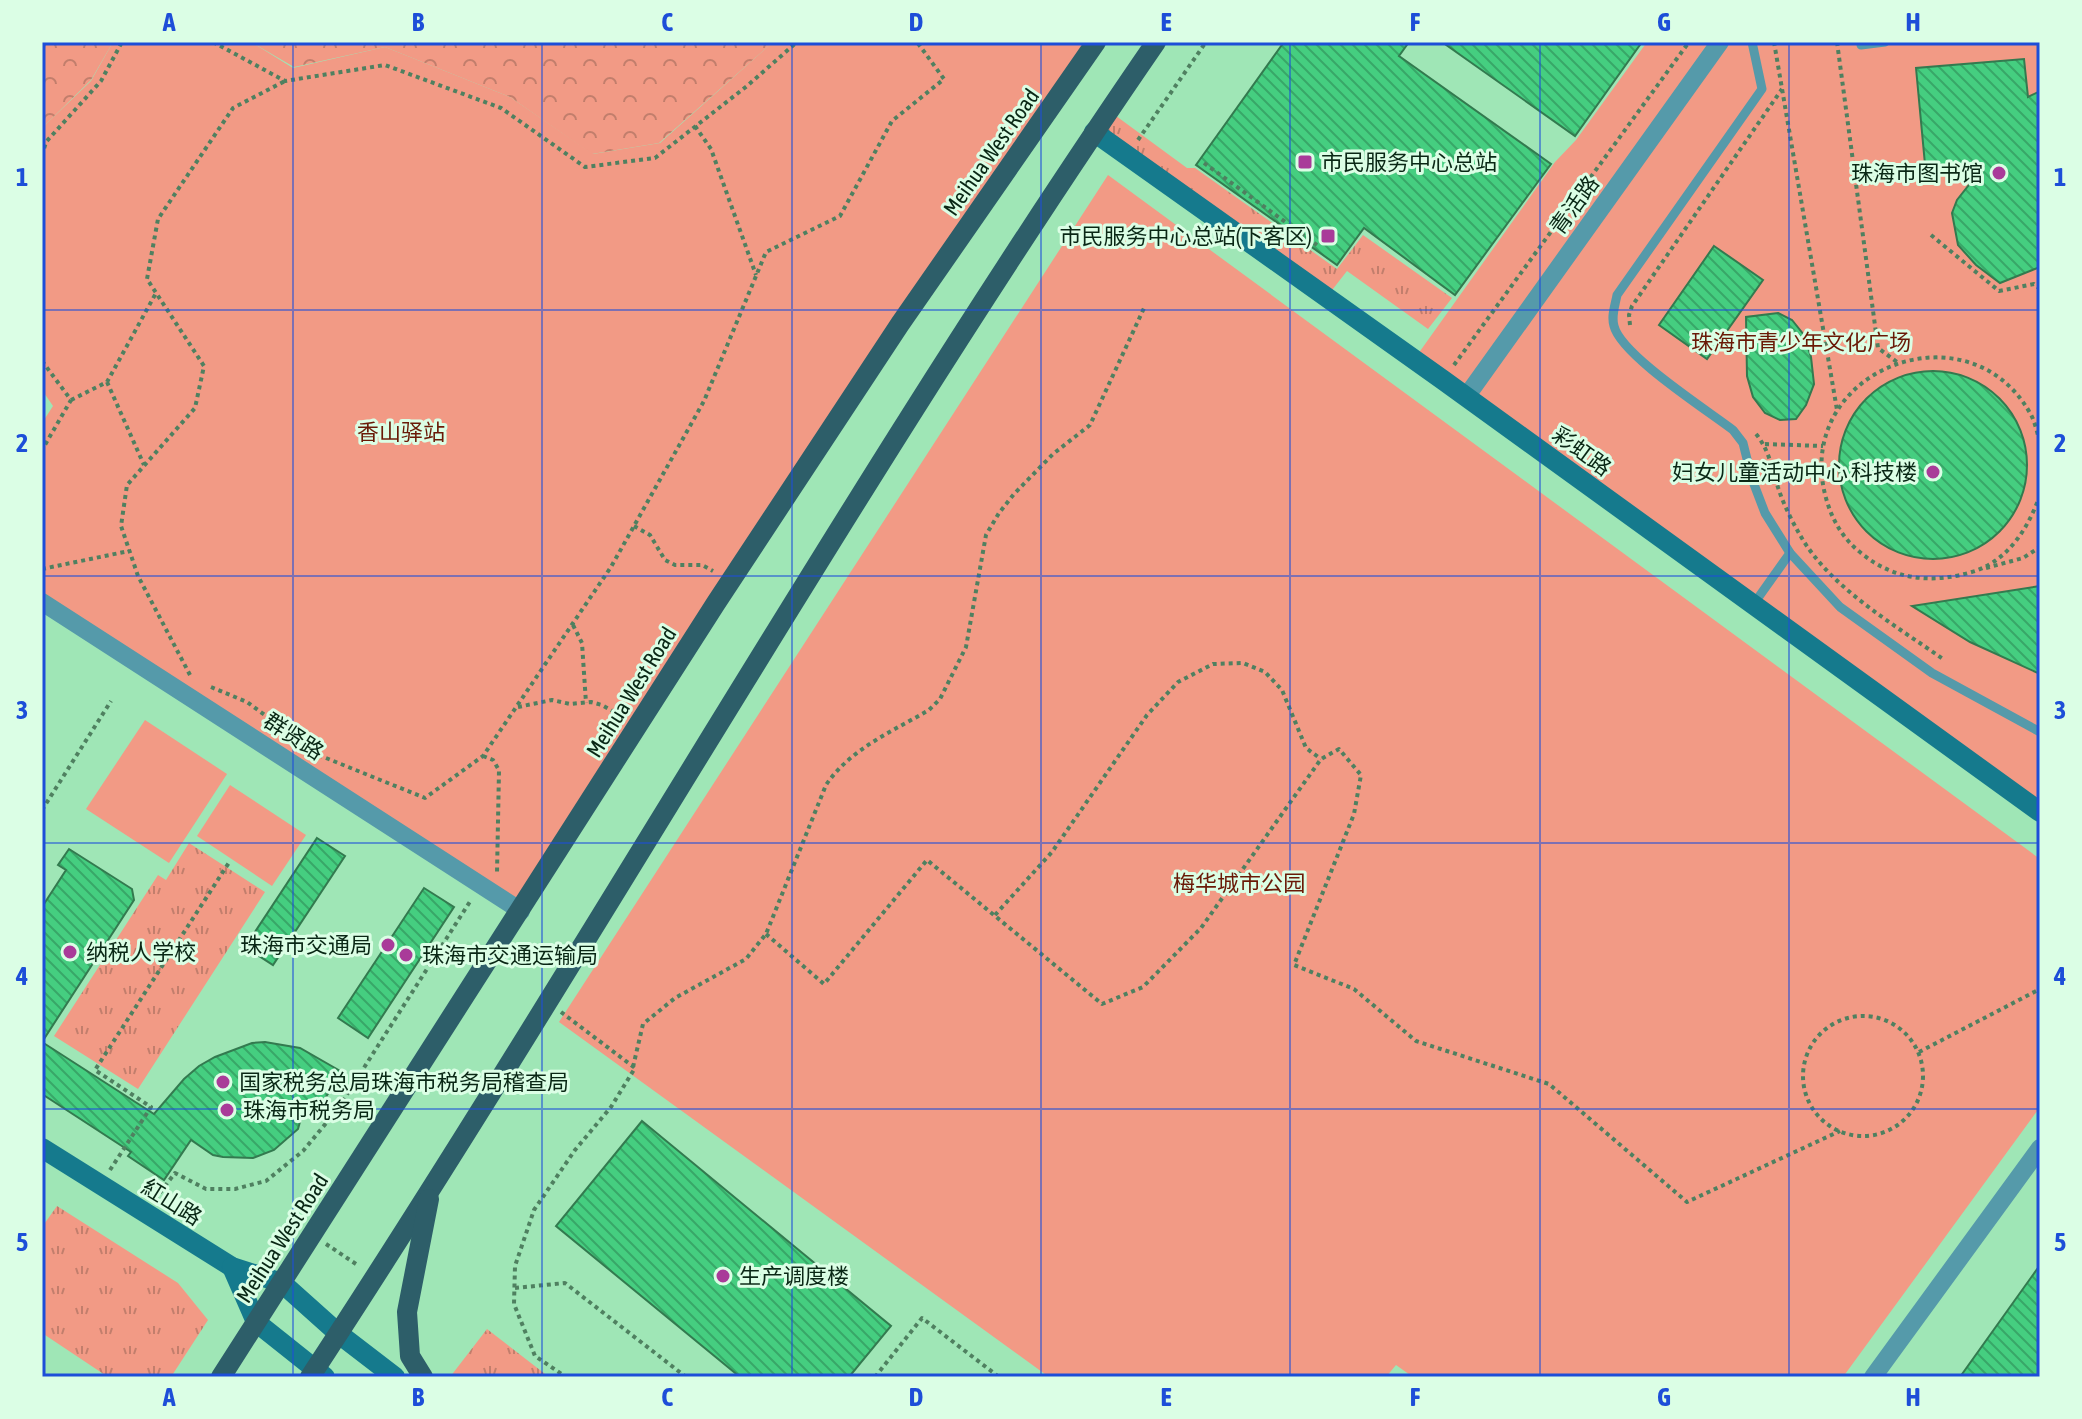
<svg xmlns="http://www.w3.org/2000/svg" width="2082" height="1419" viewBox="0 0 2082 1419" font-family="'Asap Condensed','Noto Sans SC',sans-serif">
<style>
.grass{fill:url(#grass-tufts)}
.forest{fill:url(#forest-crowns)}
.green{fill:#f29a85}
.building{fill:url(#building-back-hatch);stroke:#337a4f;stroke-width:2}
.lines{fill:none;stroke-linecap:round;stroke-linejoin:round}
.path{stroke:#4f8060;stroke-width:4;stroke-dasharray:4 4;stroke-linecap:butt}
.lane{stroke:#559aaa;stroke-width:9}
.street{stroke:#559aaa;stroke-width:18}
.secondary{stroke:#157a8d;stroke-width:20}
.primary{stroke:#2d5e69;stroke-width:20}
.grid{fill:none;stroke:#1d4ed8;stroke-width:2;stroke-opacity:0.55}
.poi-dot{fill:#a93b99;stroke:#dbfee5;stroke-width:3}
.labels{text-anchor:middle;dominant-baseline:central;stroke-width:6;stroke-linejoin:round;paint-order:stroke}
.street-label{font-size:22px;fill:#092715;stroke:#dbfee5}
.poi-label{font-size:22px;fill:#092715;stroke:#dbfee5;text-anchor:start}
.park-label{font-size:22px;fill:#691906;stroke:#dbfee5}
.neatline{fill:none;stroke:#1d4ed8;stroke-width:3}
.grid-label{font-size:26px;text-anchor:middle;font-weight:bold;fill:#1d4ed8}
</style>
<defs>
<pattern id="grass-tufts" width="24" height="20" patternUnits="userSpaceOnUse" patternTransform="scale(2)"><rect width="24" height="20" fill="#f29a85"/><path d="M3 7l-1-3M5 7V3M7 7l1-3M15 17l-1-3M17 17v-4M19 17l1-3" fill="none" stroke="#c27e6c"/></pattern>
<pattern id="forest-crowns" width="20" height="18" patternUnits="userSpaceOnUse" patternTransform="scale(2)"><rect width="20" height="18" fill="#f29a85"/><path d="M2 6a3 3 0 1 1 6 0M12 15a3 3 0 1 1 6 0" fill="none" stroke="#c27e6c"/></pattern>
<pattern id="building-back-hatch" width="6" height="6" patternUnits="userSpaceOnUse" patternTransform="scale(2)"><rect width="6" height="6" fill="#45ce80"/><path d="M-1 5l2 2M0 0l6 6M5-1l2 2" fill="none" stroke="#38a768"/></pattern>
</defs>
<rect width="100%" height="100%" fill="#9fe6b6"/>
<g class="grass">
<polygon points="1112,113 1187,168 1195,168 1337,269 1363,235 1452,298 1428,329 1347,271 1329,294 1100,131"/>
<polygon points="189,843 265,892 138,1089 54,1036 158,875 166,880"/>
<polygon points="57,1206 178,1283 208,1320 171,1377 108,1377 42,1333 42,1227"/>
<polygon points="487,1329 549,1377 450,1377"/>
</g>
<g class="forest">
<polygon points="42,42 113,42 91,80 42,128"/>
<polygon points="251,42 773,42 659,143 592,154 510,97 385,47 294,67"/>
</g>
<g class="green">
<polygon points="113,42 251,42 293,68 385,47 510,97 593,154 660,143 773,42 1096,42 520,910 42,602 42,423 53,406 42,390 42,128 91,81"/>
<polygon points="1647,42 1715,42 1466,389 1418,354 1555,162 1576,140"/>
<polygon points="1721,42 2040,42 2040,811 1466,396"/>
<polygon points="1108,175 2040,859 2040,1107 1843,1377 1413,1377 1396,1365 1386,1377 1049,1377 559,1022"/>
<polygon points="145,720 227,774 169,863 86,809"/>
<polygon points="230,785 306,835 272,886 197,836"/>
</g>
<g class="building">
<polygon points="1284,42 1409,42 1399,56 1551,164 1455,295 1364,228 1337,265 1196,165"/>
<polygon points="1442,42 1642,42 1575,136"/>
<polygon points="2024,59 2028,97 2040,91 2040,267 2000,283 1976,265 1958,245 1952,213 1957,200 1983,167 1926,175 1916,68"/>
<polygon points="1714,246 1763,280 1707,359 1659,325"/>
<polygon points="1778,313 1792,320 1804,335 1811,357 1814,384 1806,405 1796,419 1780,420 1765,413 1753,397 1747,376 1746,317"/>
<circle cx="1933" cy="465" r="94"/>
<polygon points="2040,586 2040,674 1970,642 1912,606"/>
<polygon points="317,838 345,856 273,965 245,947"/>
<polygon points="69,849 132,889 134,900 42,1042 42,907 66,870 58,865"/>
<polygon points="424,888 454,907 368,1038 338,1018"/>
<polygon points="42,1042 154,1114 184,1079 199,1066 215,1057 252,1043 265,1042 300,1048 342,1072 313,1117 303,1111 298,1129 274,1150 253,1158 223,1157 213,1155 191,1140 164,1180 128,1156 131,1152 42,1094"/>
<polygon points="642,1121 891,1326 849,1377 740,1377 556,1226"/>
<polygon points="2040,1265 2040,1377 1960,1377"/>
</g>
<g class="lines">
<g class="path">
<polyline points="213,42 285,81 385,65 501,108 585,167 655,158 747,86 797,42"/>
<polyline points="1774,42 1837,410"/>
<polyline points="1837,42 1878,348 1897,362"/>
<polyline points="695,126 711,149 756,275"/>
<polyline points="1138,140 1206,42"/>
<polyline points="42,156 46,142 101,81 122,42"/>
<polyline points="1204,163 1317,245"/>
<polyline points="1931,235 1999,291 2034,284 2040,289"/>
<polyline points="1630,325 1629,315 1632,306 1782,89"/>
<polyline points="42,361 71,400 42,450"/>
<polyline points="1454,365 1689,42"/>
<polyline points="107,382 144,465"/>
<polyline points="71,400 107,382 156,293"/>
<path d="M1756 434C1771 452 1773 475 1781 496 1786 509 1793 523 1800 535 1830 588 1895 625 1943 659"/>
<path d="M2040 442C2037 433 2035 421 2030 413 1967 302 1791 371 1826 498 1832 520 1843 539 1861 553 1895 581 1934 584 1975 571 2010 559 2029 526 2040 495"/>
<polyline points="1765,444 1823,446"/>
<polyline points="634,526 650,535 665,560 675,565 702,565 713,571"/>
<polyline points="1986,568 2023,558 2040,547"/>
<polyline points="42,569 129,551"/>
<polyline points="573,625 582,643 586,703"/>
<polyline points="190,675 138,576 121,526 127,485 195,408 204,366 147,279 158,219 233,108 285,81"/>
<polyline points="211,687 247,702 321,756 425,798 483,756 611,567 704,401 766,252 840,216 892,121 944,79 917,42"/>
<polyline points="518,707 552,700 570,704 591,702 602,705 623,717"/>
<polyline points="483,756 493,760 499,770 497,873"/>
<polyline points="42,810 111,701"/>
<polyline points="995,915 1052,852 1147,715 1178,682 1213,664 1243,663 1265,672 1282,690 1306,748 1321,759"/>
<polyline points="766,934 824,984 927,860 1102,1004 1143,987 1201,928 1321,759 1339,749 1361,775 1354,814 1294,965 1354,989 1416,1041 1549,1084 1687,1202 1840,1131"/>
<polyline points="561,1012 635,1068 611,1107 575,1150 534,1210 515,1266 514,1304 535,1356 566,1377"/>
<circle cx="1863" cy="1076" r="60"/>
<polyline points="1919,1052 2040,989"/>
<path d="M633 1067 643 1024 675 998 746 959 766 934 826 785C850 749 893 731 929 710L940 699 966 647 986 535 999 513 1014 494 1053 454 1090 425 1145 306"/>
<polyline points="110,1170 151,1107 95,1070 230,861"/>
<polyline points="155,1199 175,1173 206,1189 235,1189 266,1181 303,1151 337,1110 471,900"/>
<polyline points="326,1244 359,1266"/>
<polyline points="515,1288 565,1283 686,1377"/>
<polyline points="875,1377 922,1318 999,1377"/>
</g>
<g class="lane">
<path d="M1752 42 1762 89 1617 295C1615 306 1611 316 1614 326 1621 355 1707 410 1733 430L1743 443 1752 479 1765 513 1790 553 1840 607 1932 673 2040 732"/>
<polyline points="1861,42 1861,45 1885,42"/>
<polyline points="1753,605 1790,553"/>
</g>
<g class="street">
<polyline points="1466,397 1720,42"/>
<polyline points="42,602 521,911"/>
<polyline points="1873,1377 2040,1148"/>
</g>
<g class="secondary">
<polyline points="1094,132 1443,380 2040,812"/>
<polyline points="42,1148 232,1267 282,1283 339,1334 395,1377"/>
<polyline points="232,1267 256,1322 325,1377"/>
</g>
<g class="primary">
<polyline points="221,1377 716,603 900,324 1096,42"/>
<path d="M310 1377C599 936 857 476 1156 42"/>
<polyline points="423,1377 410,1356 407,1312 429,1199"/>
</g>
</g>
<path class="grid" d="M293 42V1377M542 42V1377M792 42V1377M1041 42V1377M1290 42V1377M1540 42V1377M1789 42V1377M42 310H2040M42 576H2040M42 843H2040M42 1109H2040"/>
<g class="poi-dot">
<rect x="1297" y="154" width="16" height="16" rx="4"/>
<circle cx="1999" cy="173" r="8"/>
<rect x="1320" y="228" width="16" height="16" rx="4"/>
<circle cx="1933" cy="472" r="8"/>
<circle cx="388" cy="945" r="8"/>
<circle cx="70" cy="952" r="8"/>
<circle cx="406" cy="955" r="8"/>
<circle cx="223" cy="1082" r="8"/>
<circle cx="227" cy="1110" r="8"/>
<circle cx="723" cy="1276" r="8"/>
</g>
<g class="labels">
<g class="street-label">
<text transform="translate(991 152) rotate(-55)">Meihua West Road</text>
<text transform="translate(1574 205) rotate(-54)">青活路</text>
<text transform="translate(1582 451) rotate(36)">彩虹路</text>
<text transform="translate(631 692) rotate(-58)">Meihua West Road</text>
<text transform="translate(294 736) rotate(33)">群贤路</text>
<text transform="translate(172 1202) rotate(32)">紅山路</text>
<text transform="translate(282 1238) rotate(-57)">Meihua West Road</text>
</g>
<g class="poi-label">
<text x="1321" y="162">市民服务中心总站</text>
<text x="1983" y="173" text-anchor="end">珠海市图书馆</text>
<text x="1312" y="236" text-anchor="end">市民服务中心总站(下客区)</text>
<text x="1917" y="472" text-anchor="end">妇女儿童活动中心 科技楼</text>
<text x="372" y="945" text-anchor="end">珠海市交通局</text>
<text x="86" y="952">纳税人学校</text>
<text x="422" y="955">珠海市交通运输局</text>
<text x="239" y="1082">国家税务总局珠海市税务局稽查局</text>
<text x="243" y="1110">珠海市税务局</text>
<text x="739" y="1276">生产调度楼</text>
</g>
<g class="park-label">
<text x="1801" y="342">珠海市青少年文化广场</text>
<text x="401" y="432">香山驿站</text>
<text x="1239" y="883">梅华城市公园</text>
</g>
</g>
<rect width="2082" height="1419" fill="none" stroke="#dbfee5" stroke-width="88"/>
<rect x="44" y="44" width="1994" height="1331" class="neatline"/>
<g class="grid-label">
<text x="169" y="31">A</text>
<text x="418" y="31">B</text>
<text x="667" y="31">C</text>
<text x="916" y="31">D</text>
<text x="1166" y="31">E</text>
<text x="1415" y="31">F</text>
<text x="1664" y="31">G</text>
<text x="1913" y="31">H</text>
<text x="22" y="186">1</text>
<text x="2060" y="186">1</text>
<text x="22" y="452">2</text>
<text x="2060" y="452">2</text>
<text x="22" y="719">3</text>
<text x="2060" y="719">3</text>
<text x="22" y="985">4</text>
<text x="2060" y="985">4</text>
<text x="22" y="1251">5</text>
<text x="2060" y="1251">5</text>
<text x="169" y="1406">A</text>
<text x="418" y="1406">B</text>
<text x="667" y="1406">C</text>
<text x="916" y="1406">D</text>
<text x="1166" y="1406">E</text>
<text x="1415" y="1406">F</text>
<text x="1664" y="1406">G</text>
<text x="1913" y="1406">H</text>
</g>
</svg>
